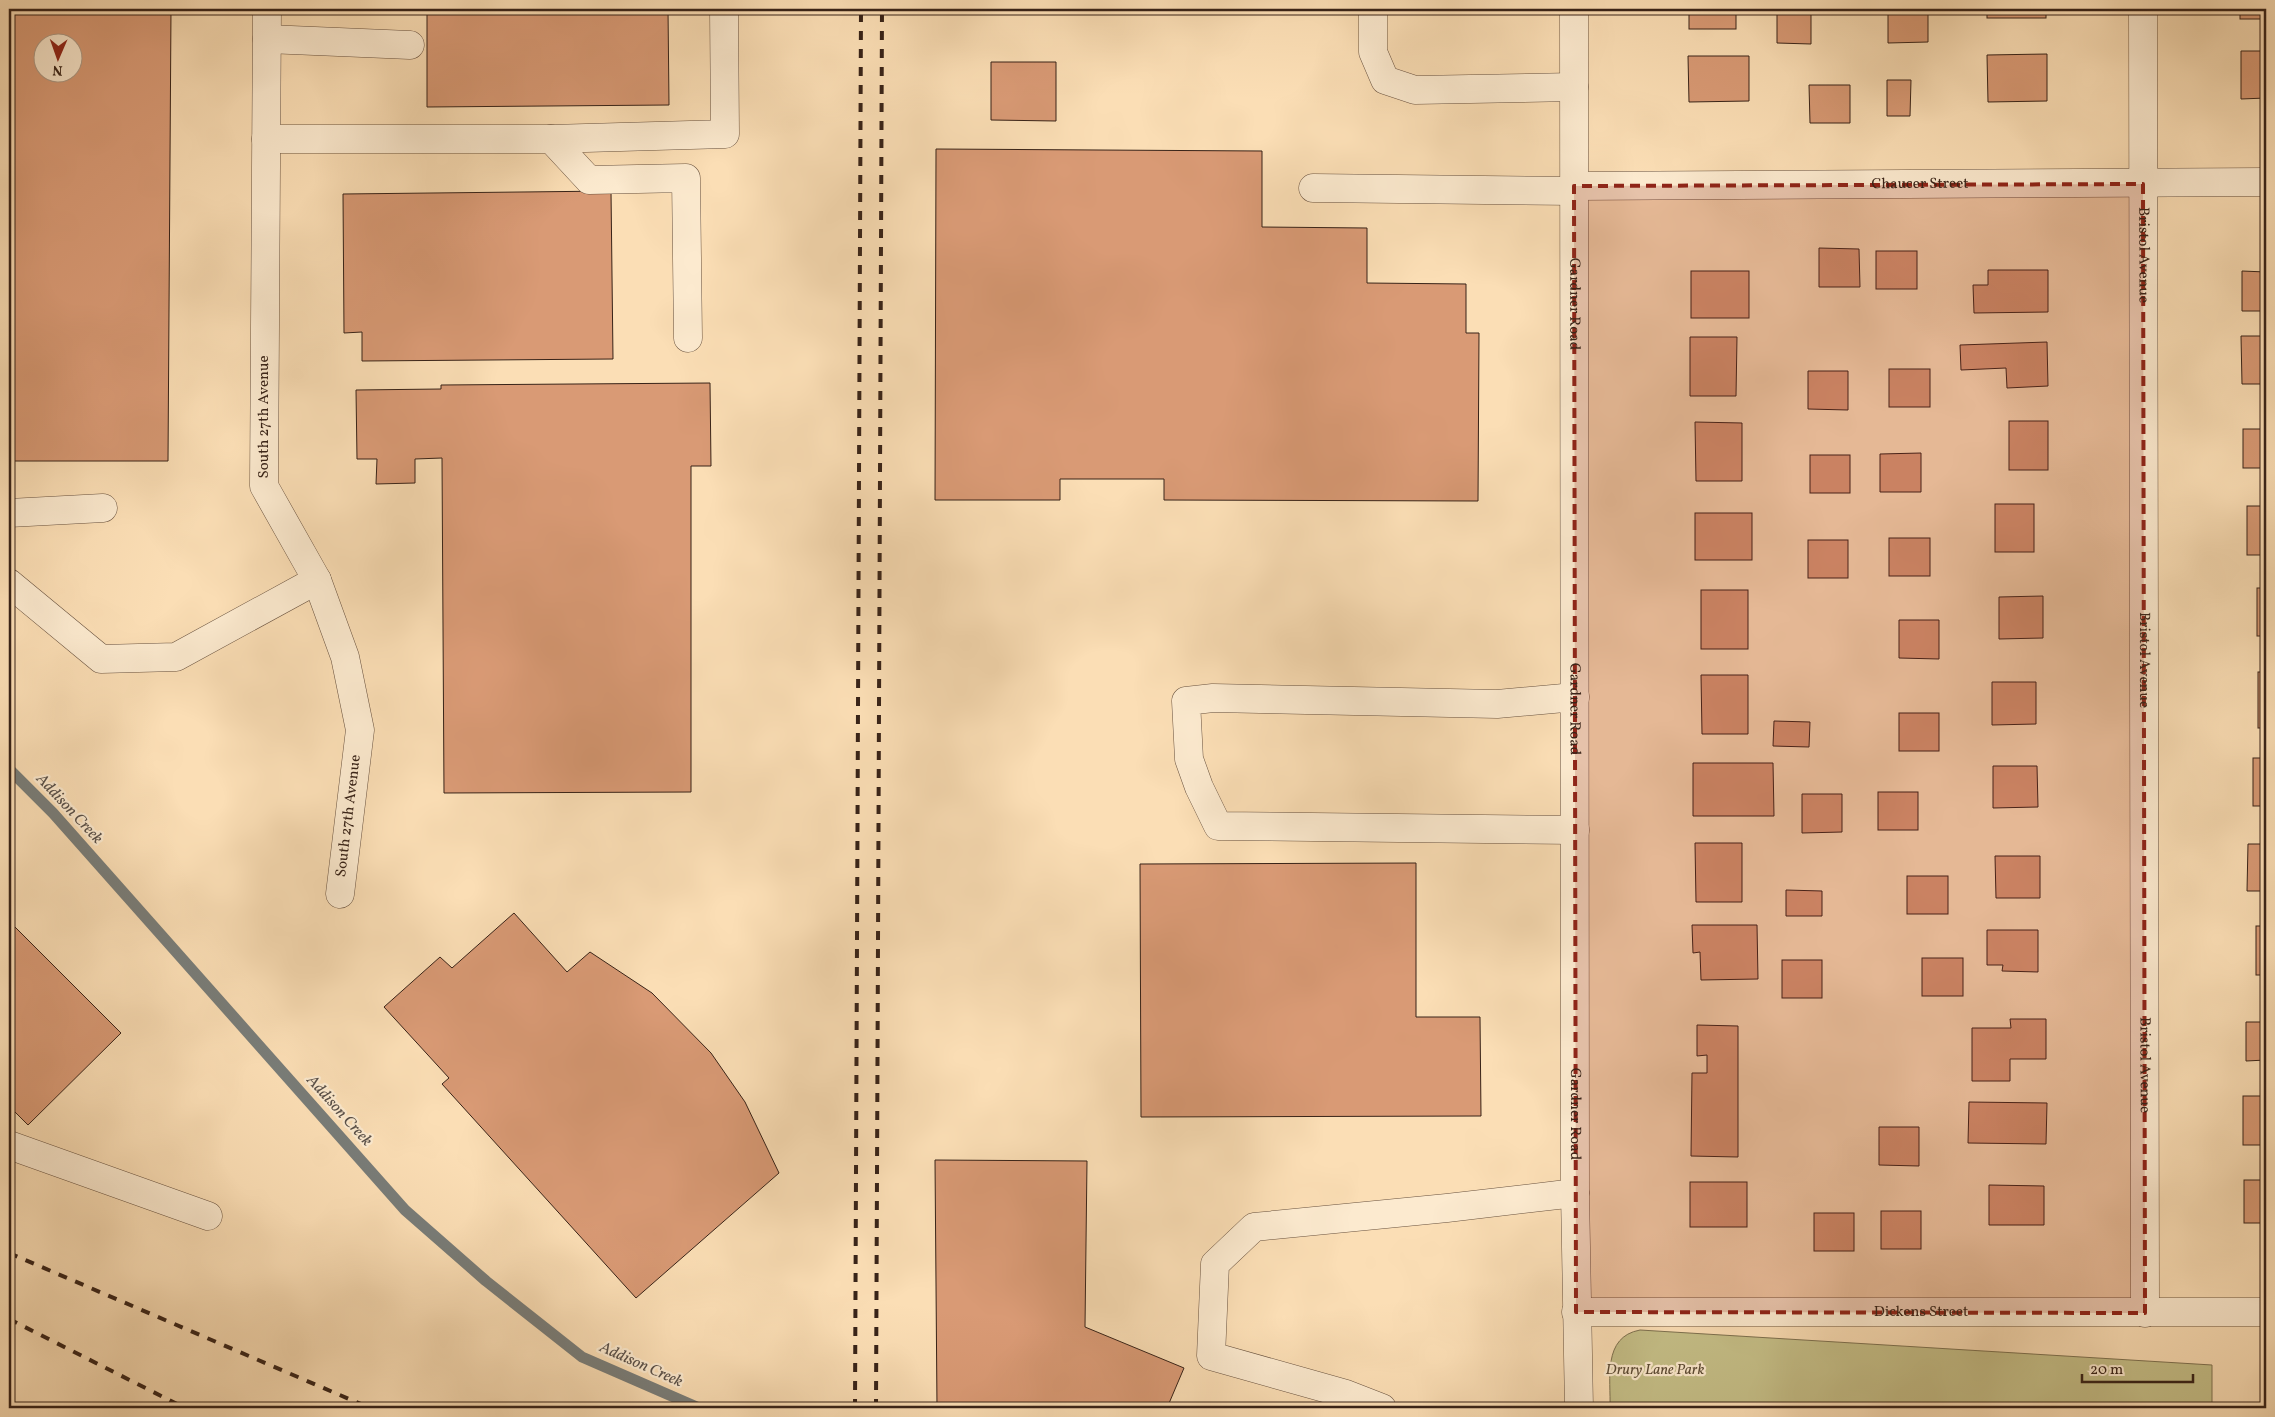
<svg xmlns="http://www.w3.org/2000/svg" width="2275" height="1417" viewBox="0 0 2275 1417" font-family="Vollkorn,serif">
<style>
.green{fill:#c5bf88;stroke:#7e7150}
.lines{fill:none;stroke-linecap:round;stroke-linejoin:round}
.stream{stroke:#797d79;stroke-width:11}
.building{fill:#d99a75;stroke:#382318;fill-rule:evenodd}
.minor-casing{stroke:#69523f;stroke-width:29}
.minor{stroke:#fceacf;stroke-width:28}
.rail{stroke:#382318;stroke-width:4;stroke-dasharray:9 9;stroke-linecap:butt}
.marked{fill:#8f2418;fill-opacity:0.2;stroke:#8f2418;stroke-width:4;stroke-dasharray:10 6;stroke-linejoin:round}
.labels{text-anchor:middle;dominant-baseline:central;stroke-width:4.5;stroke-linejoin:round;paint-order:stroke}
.street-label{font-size:15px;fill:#382318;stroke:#fceacf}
.park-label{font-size:15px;font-style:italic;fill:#5b4a34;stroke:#fceacf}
.water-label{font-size:16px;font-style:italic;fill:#595049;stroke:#fceacf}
</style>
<rect width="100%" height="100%" fill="#fbdeb5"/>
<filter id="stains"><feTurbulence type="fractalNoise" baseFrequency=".004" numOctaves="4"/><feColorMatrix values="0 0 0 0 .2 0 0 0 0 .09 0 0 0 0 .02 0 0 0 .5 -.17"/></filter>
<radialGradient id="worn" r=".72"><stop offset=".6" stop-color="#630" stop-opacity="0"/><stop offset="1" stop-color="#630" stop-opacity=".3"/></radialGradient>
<path class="green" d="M1640 1330 2212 1365V1408H1610C1611 1379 1602 1337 1640 1330Z"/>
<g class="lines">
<polyline class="stream" points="9,769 53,813 405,1210 486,1281 582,1357 699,1408"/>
</g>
<g class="building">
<path d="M9 9H171L168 461H9ZM42 42H72V72H42Z"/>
<polygon points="427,9 668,9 669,105 427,107"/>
<rect x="1689" y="9" width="47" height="20"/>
<polygon points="1888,9 1928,9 1928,42 1888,43"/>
<rect x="1987" y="9" width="59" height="9"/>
<rect x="2240" y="9" width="26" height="10"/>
<polygon points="1777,13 1811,13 1811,44 1777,43"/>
<polygon points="2241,51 2266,51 2266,98 2241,99"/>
<polygon points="2047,54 2047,101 1988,102 1987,55"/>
<polygon points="1688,56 1749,56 1749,101 1689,102"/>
<polygon points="991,62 1056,62 1056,121 991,120"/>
<polygon points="1887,80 1911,80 1910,116 1887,116"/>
<polygon points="1809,85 1850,85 1850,123 1810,123"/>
<polygon points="936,149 1262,151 1262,227 1367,228 1367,283 1466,284 1466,333 1479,333 1478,501 1164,500 1164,479 1060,479 1060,500 935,500"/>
<polygon points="611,191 613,359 362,361 362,332 344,333 343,194"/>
<polygon points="1819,248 1859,249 1860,287 1819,287"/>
<rect x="1876" y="251" width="41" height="38"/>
<polygon points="1988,270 2048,270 2048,312 1974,313 1973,285 1988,285"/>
<rect x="1691" y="271" width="58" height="47"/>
<polygon points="2242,271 2266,272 2266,311 2242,311"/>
<polygon points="2241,336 2266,336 2266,384 2242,384"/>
<polygon points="1690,337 1737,337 1736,396 1690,396"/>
<polygon points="2047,342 2048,386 2007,388 2006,368 1961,370 1960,345"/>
<rect x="1889" y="369" width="41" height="38"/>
<polygon points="1808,371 1848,371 1848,410 1808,409"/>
<polygon points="710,383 711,466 691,466 691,792 444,793 442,458 415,459 415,483 376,484 377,459 357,459 356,390 441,389 441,385"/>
<rect x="2009" y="421" width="39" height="49"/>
<polygon points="1695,422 1742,423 1742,481 1696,481"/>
<rect x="2243" y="429" width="23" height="39"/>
<polygon points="1921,453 1921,492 1880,492 1880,454"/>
<rect x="1810" y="455" width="40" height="38"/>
<rect x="1995" y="504" width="39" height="48"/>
<rect x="2247" y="506" width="19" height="49"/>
<rect x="1695" y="513" width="57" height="47"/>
<rect x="1889" y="538" width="41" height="38"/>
<rect x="1808" y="540" width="40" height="38"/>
<rect x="2257" y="588" width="9" height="48"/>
<rect x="1701" y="590" width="47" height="59"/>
<polygon points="2043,596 2043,638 1999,639 1999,597"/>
<polygon points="1899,620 1939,620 1939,659 1899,658"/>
<rect x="2258" y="672" width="8" height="56"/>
<polygon points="1701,675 1748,675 1748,734 1702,734"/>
<polygon points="1992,682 2036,682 2036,724 1992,725"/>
<rect x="1899" y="713" width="40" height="38"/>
<polygon points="1774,721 1810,722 1809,747 1773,746"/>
<rect x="2253" y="758" width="13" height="48"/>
<polygon points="1693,763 1773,763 1774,816 1693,816"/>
<polygon points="1993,766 2037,766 2038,807 1993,808"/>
<rect x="1878" y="792" width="40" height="38"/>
<polygon points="1802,794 1842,794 1842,832 1802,833"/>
<polygon points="1695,843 1742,843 1742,902 1696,902"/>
<polygon points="2248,844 2266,844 2266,891 2247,891"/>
<polygon points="1995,856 2040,856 2040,898 1996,898"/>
<polygon points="1416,863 1416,1017 1480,1017 1481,1116 1141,1117 1140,864"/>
<rect x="1907" y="876" width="41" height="38"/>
<polygon points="1786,890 1822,891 1822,916 1786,916"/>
<polygon points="514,913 567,972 590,952 652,993 711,1053 745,1102 779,1173 636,1298 442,1084 449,1078 384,1007 440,957 452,968"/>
<polygon points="9,921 121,1033 28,1125 9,1106"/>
<polygon points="1692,925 1757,925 1758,979 1701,980 1700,952 1693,953"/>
<rect x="2256" y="926" width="10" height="49"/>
<polygon points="1987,930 2038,930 2038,972 2002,971 2003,965 1987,965"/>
<rect x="1922" y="958" width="41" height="38"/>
<rect x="1782" y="960" width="40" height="38"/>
<polygon points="2010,1019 2046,1019 2046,1059 2010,1059 2010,1081 1972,1081 1972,1028 2011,1028"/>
<polygon points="2246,1022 2266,1022 2266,1060 2246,1061"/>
<polygon points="1697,1025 1738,1026 1738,1157 1691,1156 1692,1073 1707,1073 1707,1055 1697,1056"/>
<rect x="2243" y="1096" width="23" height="49"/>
<polygon points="1969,1102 2047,1103 2046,1144 1968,1143"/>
<polygon points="1879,1127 1919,1127 1919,1166 1879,1165"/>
<polygon points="935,1160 1087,1161 1085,1327 1184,1368 1167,1408 937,1408"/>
<rect x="2244" y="1180" width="22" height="43"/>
<rect x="1690" y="1182" width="57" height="45"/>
<polygon points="1989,1185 2044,1186 2044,1225 1989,1225"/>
<rect x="1881" y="1211" width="40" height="38"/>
<rect x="1814" y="1213" width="40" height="38"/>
</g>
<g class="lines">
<defs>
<g id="minor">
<polyline points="267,9 264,486 317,580 345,657 360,730 340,894"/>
<polyline points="1373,9 1373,52 1385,80 1415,90 1574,87"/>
<path id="s1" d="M1574 9 1575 1193 1579 1408"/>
<path id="s2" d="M2143 9 2145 1313"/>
<polyline points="267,39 410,45"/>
<polyline points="266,139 551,139 589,180 686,178 688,338"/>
<polyline points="551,139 725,134 724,9"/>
<path id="s3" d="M1574 186 2266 182"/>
<polyline points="1313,188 1574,191"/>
<polyline points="9,513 103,508"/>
<polyline points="9,583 101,659 176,657 317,580"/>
<polyline points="1575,697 1497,704 1213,698 1186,701 1189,759 1199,787 1218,826 1575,830"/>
<polyline points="9,1145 208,1216"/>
<path id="s4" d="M1576 1312H2266"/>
<polyline points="1382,1408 1346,1394 1211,1356 1215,1264 1254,1227 1447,1208 1575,1193"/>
</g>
</defs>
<use href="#minor" class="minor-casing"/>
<use href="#minor" class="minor"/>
<g class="rail">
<polyline points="9,1253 370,1408"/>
<polyline points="9,1319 185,1408"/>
<polyline points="855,1408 861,9"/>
<polyline points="876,1408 882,9"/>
</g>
</g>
<path class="marked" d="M2143 184 2145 1313 1576 1312 1574 186Z"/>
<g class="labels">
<g class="street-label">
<text stroke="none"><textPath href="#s3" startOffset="346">Chaucer Street</textPath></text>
<text stroke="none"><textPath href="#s2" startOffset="246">Bristol Avenue</textPath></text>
<text stroke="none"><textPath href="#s1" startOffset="295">Gardner Road</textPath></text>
<text transform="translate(264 417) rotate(-90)">South 27th Avenue</text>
<text stroke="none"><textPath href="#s2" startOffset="651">Bristol Avenue</textPath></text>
<text stroke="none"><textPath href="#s1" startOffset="700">Gardner Road</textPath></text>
<text transform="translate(349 816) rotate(-83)">South 27th Avenue</text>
<text stroke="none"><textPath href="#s2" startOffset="1056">Bristol Avenue</textPath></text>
<text stroke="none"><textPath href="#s1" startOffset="1105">Gardner Road</textPath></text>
<text stroke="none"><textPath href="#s4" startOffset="345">Dickens Street</textPath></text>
</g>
<g class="park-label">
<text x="1655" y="1370">Drury Lane Park</text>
</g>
<g class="water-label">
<text transform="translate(69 809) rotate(47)">Addison Creek</text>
<text transform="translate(339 1111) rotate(48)">Addison Creek</text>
<text transform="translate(641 1365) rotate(24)">Addison Creek</text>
</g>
</g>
<rect width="2275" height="1417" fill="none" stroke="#fbdeb5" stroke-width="30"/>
<rect x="10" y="10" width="2255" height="1397" fill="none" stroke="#382318" stroke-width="2.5"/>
<rect x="15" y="15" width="2245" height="1387" fill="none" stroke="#382318"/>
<g transform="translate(58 58) rotate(182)"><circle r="24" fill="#fceacf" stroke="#ae9a86"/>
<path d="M0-4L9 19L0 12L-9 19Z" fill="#8f2418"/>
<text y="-8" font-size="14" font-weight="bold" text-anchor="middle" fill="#382318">N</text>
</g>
<path d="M2082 1374v8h111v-8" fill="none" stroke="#382318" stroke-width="2.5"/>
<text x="2090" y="1374" font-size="15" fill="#382318" stroke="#fceacf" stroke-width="4" paint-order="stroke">20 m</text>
<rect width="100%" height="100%" filter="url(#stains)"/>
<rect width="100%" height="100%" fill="url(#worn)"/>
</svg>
